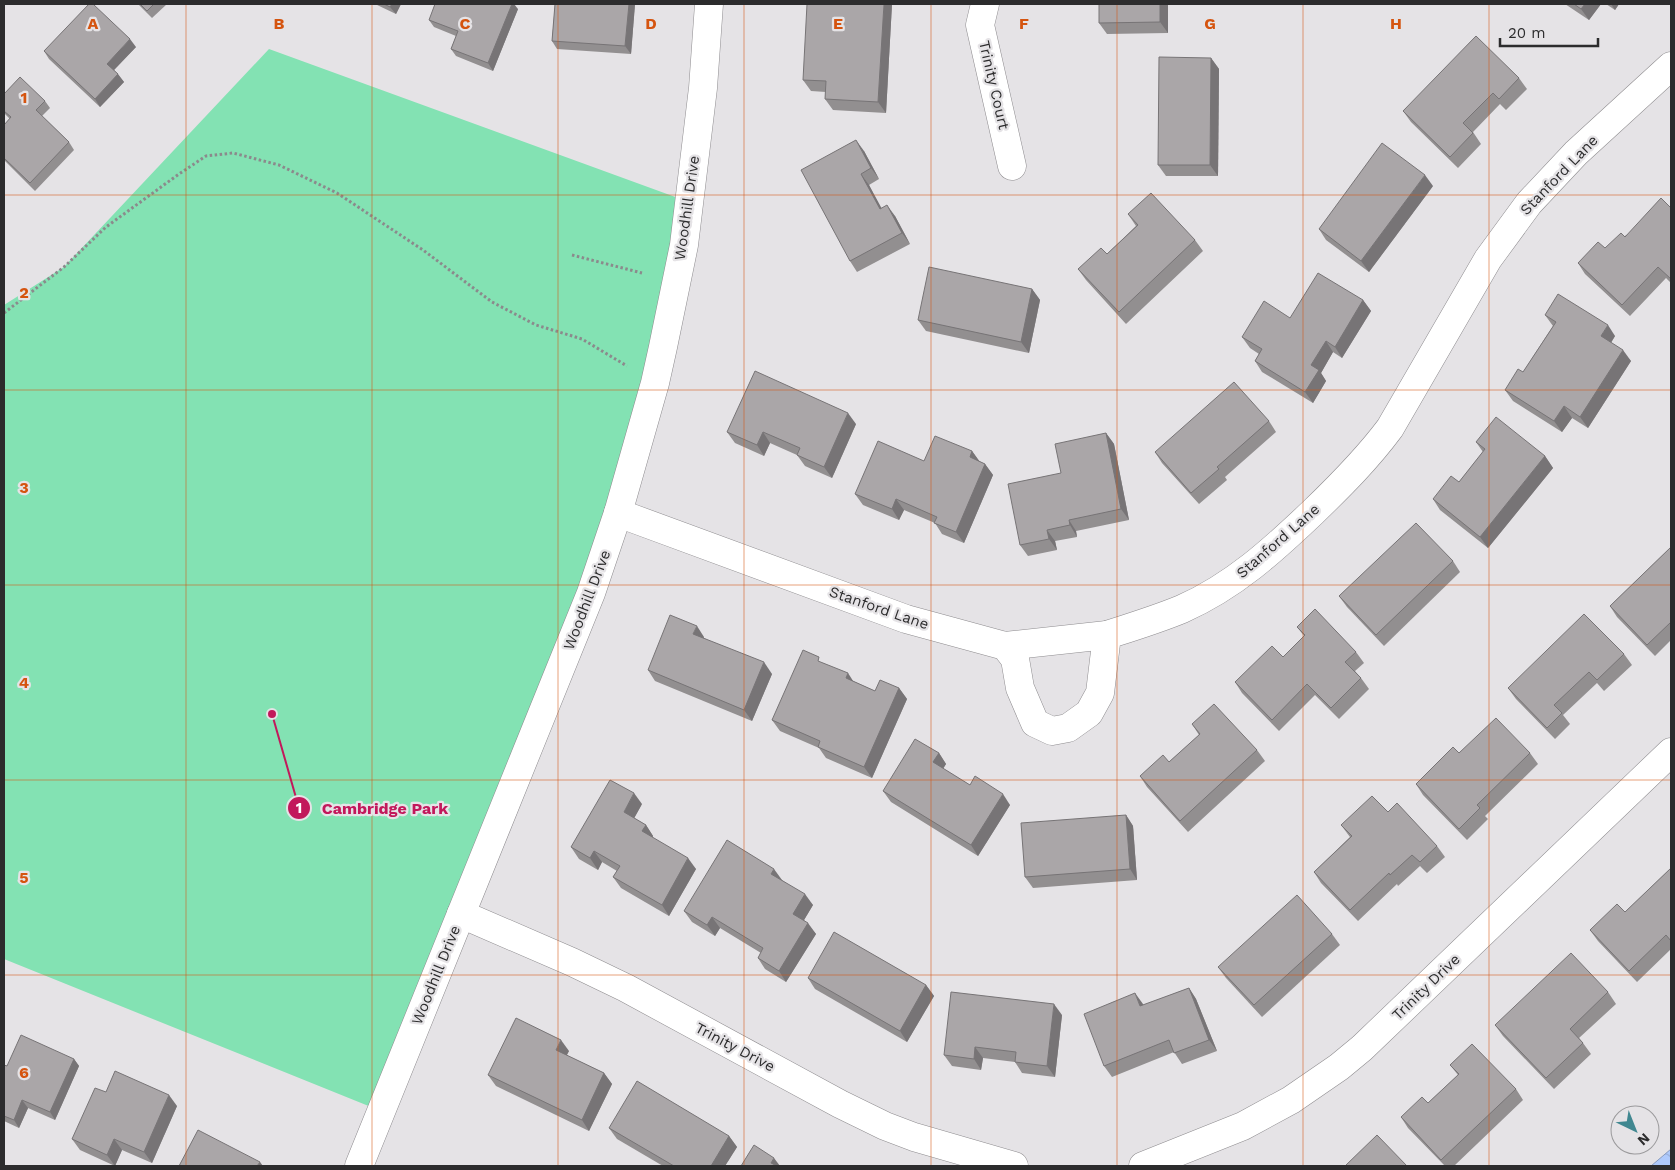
<svg xmlns="http://www.w3.org/2000/svg" width="1675" height="1170" viewBox="0 0 1675 1170" font-family="'Work Sans',sans-serif">
<style>
.green{fill:#83e2b3}
.water{fill:url(#water-waves);stroke:#889bbe}
.lines{fill:none;stroke-linecap:round;stroke-linejoin:round}
.minor-casing{stroke:#8e8c8f;stroke-width:29}
.path{stroke:#8b8a8c;stroke-width:3;stroke-dasharray:2.5 2.5;stroke-linecap:butt}
.minor{stroke:#fff;stroke-width:28}
.wall{fill:#928f90}
.shaded-wall{fill:#777476}
.building{fill:#aaa6a8;stroke:#777476}
.grid{fill:none;stroke:#d5540f;stroke-width:1;stroke-opacity:0.55}
.labels{text-anchor:middle;dominant-baseline:central;stroke-width:4.5;stroke-linejoin:round;paint-order:stroke}
.street-label{font-size:15px;fill:#2c2c2d;stroke:#e5e3e6}
.grid-label{font-size:16px;text-anchor:middle;font-weight:bold;fill:#d5540f;stroke:#e5e3e6;stroke-width:4.5;stroke-linejoin:round;paint-order:stroke}
.leader{fill:none;stroke:#c2185b;stroke-width:2}
.callout-dot{fill:#c2185b;stroke:#e5e3e6;stroke-width:2}
.mark-label{font-size:15px;text-anchor:middle;font-weight:bold;fill:#fff}
.callout-label{font-size:16px;text-anchor:middle;font-weight:bold;fill:#c2185b;stroke:#e5e3e6;stroke-width:4.5;stroke-linejoin:round;paint-order:stroke}
</style>
<defs>
<pattern id="water-waves" width="16" height="10" patternUnits="userSpaceOnUse" patternTransform="scale(1.25)"><rect width="16" height="10" fill="#afcafc"/><path d="M0 5q4-4 8 0t8 0" fill="none" stroke="#97aed8"/></pattern>
</defs>
<rect width="100%" height="100%" fill="#e5e3e6"/>
<polygon class="green" points="269,49 689,202 618,513 381,1111 4,959 4,305 64,267"/>
<polygon class="water" points="1671,1149 1671,1166 1651,1166"/>
<g class="lines">
<defs>
<g id="minor">
<polyline points="985,4 980,25 1012,166"/>
<path d="M618 513 906 619 1005 646 1015 659 1020 688 1035 723 1052 731 1068 728 1089 713 1100 693 1107 635C1132 627 1158 619 1182 609 1234 586 1273 550 1313 512 1341 485 1367 459 1390 428L1488 259 1529 203 1576 153 1671 66"/>
<polyline points="1005,646 1107,635"/>
<polyline points="461,914 572,962 626,988 840,1104 885,1126 914,1137 1014,1166"/>
<polyline points="359,1166 591,593 618,513 655,383 663,347 684,245 703,88 709,4"/>
<polyline points="1143,1166 1243,1126 1291,1100 1339,1067 1362,1048 1671,752"/>
</g>
</defs>
<use href="#minor" class="minor-casing"/>
<g class="path">
<polyline points="572,255 642,273"/>
<polyline points="4,313 64,267 106,227 179,174 206,156 233,153 279,165 337,193 423,250 492,302 536,325 582,339 627,366"/>
</g>
<use href="#minor" class="minor"/>
</g>
<g class="wall">
<polygon points="138,4 167,4 152,18"/>
<polygon points="375,4 401,4 396,14"/>
<polygon points="555,4 635,4 631,54 557,49 552,41"/>
<polygon points="892,4 886,113 833,110 825,99 826,92 811,91 803,80"/>
<polygon points="1099,4 1168,4 1168,33 1107,34 1099,23"/>
<polygon points="1565,4 1601,4 1589,20"/>
<polygon points="1606,4 1619,4 1615,10"/>
<polygon points="518,9 493,71 456,56 451,49 456,36 434,27 429,20"/>
<polygon points="136,47 114,70 124,82 100,107 49,59 44,51"/>
<polygon points="1211,58 1219,69 1218,176 1166,176 1158,165"/>
<polygon points="1519,78 1527,89 1506,110 1500,104 1473,132 1481,144 1458,168 1411,122 1403,111"/>
<polygon points="4,94 45,101 50,108 42,116 69,142 74,150 35,191 4,160 4,125 10,119 4,113"/>
<polygon points="864,151 879,179 869,185 881,209 895,216 910,244 857,272 850,261"/>
<polygon points="1433,186 1369,272 1326,240 1319,229"/>
<polygon points="1671,208 1671,283 1666,278 1630,316 1585,274 1578,263 1605,248"/>
<polygon points="1128,214 1195,240 1203,251 1126,324 1086,280 1078,269 1107,254 1136,226"/>
<polygon points="1032,289 1040,300 1029,353 926,331 918,320"/>
<polygon points="1363,300 1371,311 1342,358 1333,352 1321,373 1326,381 1313,403 1262,372 1255,361 1259,354 1250,348 1242,337 1290,318"/>
<polygon points="1545,315 1615,336 1611,343 1631,361 1588,428 1572,418 1562,432 1513,401 1505,390 1523,372 1553,326"/>
<polygon points="1269,421 1276,432 1225,477 1227,480 1199,504 1162,463 1155,452"/>
<polygon points="856,424 832,478 805,466 797,455 770,443 764,456 735,443 727,432"/>
<polygon points="1106,433 1114,444 1129,520 1076,531 1077,537 1055,541 1057,550 1028,556 1020,545 1061,473"/>
<polygon points="1476,442 1545,456 1553,468 1488,548 1440,510 1433,499 1459,482 1483,452"/>
<polygon points="972,451 979,461 985,464 993,475 964,543 942,534 935,523 904,510 899,520 863,505 855,494 924,461"/>
<polygon points="1671,547 1671,640 1655,656 1617,617 1610,606"/>
<polygon points="1453,561 1460,572 1384,646 1347,607 1339,596"/>
<polygon points="1297,627 1356,652 1364,663 1355,671 1361,678 1369,689 1339,719 1315,695 1279,731 1242,693 1235,682 1283,657 1304,636"/>
<polygon points="704,637 704,638 772,674 752,721 655,681 648,670"/>
<polygon points="1624,654 1632,665 1604,691 1597,683 1563,715 1570,724 1555,739 1516,699 1508,688"/>
<polygon points="823,663 853,681 875,691 899,688 907,699 872,778 826,758 819,748 780,731 772,720"/>
<polygon points="1192,724 1257,750 1265,761 1188,832 1147,787 1140,776 1169,762 1199,735"/>
<polygon points="939,753 946,764 943,769 970,785 1010,805 978,856 891,802 883,791"/>
<polygon points="1459,753 1530,753 1538,764 1485,816 1488,819 1467,840 1423,795 1416,784"/>
<polygon points="642,804 634,818 646,825 653,836 652,838 696,869 669,916 621,888 613,877 617,871 602,862 598,870 579,859 571,847"/>
<polygon points="1388,812 1437,846 1445,857 1427,873 1420,866 1398,886 1397,884 1358,921 1321,883 1314,872 1350,837 1341,825"/>
<polygon points="1126,815 1133,826 1137,880 1033,888 1025,877"/>
<polygon points="1671,868 1671,949 1637,982 1598,941 1590,930 1625,912"/>
<polygon points="782,880 813,905 804,920 816,934 786,982 765,969 758,958 761,953 720,928 715,936 692,922 684,911"/>
<polygon points="1332,934 1340,945 1262,1017 1226,978 1218,967"/>
<polygon points="808,978 926,985 934,996 907,1042 815,989"/>
<polygon points="1189,988 1196,999 1217,1051 1182,1064 1174,1052 1112,1077 1104,1066 1144,1005"/>
<polygon points="1608,992 1616,1004 1579,1038 1583,1043 1591,1054 1554,1089 1503,1036 1495,1025"/>
<polygon points="1062,1015 1055,1077 1022,1073 1015,1062 983,1058 981,1070 952,1066 944,1055"/>
<polygon points="569,1051 566,1055 604,1073 612,1084 589,1131 496,1086 488,1075"/>
<polygon points="74,1059 79,1066 55,1120 28,1108 19,1128 4,1121 4,1065 7,1066"/>
<polygon points="1450,1065 1516,1089 1523,1100 1454,1166 1445,1166 1408,1128 1401,1117 1428,1103 1458,1075"/>
<polygon points="106,1092 177,1106 152,1163 122,1150 115,1166 80,1150 72,1139"/>
<polygon points="609,1128 729,1136 737,1147 725,1166 663,1166 617,1139"/>
</g>
<g class="shaded-wall">
<polygon points="392,4 401,4 396,14 390,7"/>
<polygon points="512,4 514,4 518,9 493,71 488,63"/>
<polygon points="629,4 635,4 631,54 625,46"/>
<polygon points="884,4 892,4 886,113 878,102"/>
<polygon points="1160,4 1168,4 1168,33 1160,22"/>
<polygon points="1585,4 1601,4 1589,20 1581,9"/>
<polygon points="1611,4 1619,4 1615,10"/>
<polygon points="130,39 136,47 113,71 107,64"/>
<polygon points="1211,58 1219,69 1218,176 1210,165"/>
<polygon points="118,74 124,82 100,107 95,99"/>
<polygon points="856,140 864,151 879,179 871,168"/>
<polygon points="861,174 869,185 888,220 880,209"/>
<polygon points="1425,175 1433,186 1369,272 1361,261"/>
<polygon points="887,205 895,216 910,244 902,233"/>
<polygon points="1032,289 1040,300 1029,353 1021,342"/>
<polygon points="1363,300 1371,311 1342,358 1335,347"/>
<polygon points="1608,325 1615,336 1608,347 1601,336"/>
<polygon points="1326,341 1333,352 1321,373 1326,381 1313,403 1305,392 1311,365"/>
<polygon points="1623,350 1631,361 1588,428 1580,417"/>
<polygon points="1564,406 1572,418 1562,432 1554,421"/>
<polygon points="848,413 856,424 832,478 824,467"/>
<polygon points="763,432 770,443 764,456 757,445"/>
<polygon points="1106,433 1114,444 1129,520 1121,509"/>
<polygon points="972,451 980,462 970,457"/>
<polygon points="1545,456 1553,468 1488,548 1480,537"/>
<polygon points="985,464 993,475 964,543 956,532"/>
<polygon points="896,499 904,510 899,520 892,509"/>
<polygon points="1069,520 1076,531 1077,537 1070,525"/>
<polygon points="1047,530 1055,541 1057,550 1049,539"/>
<polygon points="697,626 704,637 701,645 693,634"/>
<polygon points="764,662 772,674 752,721 744,710"/>
<polygon points="848,673 855,684 846,678"/>
<polygon points="899,688 907,699 872,778 864,767"/>
<polygon points="939,753 946,764 940,773 933,762"/>
<polygon points="634,793 642,804 631,824 624,812"/>
<polygon points="1003,794 1010,805 978,856 971,845"/>
<polygon points="1126,815 1133,826 1137,880 1130,869"/>
<polygon points="646,825 653,836 650,843 642,831"/>
<polygon points="594,851 602,862 598,870 590,858"/>
<polygon points="688,858 696,869 669,916 662,905"/>
<polygon points="774,869 782,880 779,885 771,874"/>
<polygon points="805,894 813,905 801,925 793,914"/>
<polygon points="712,917 720,928 715,936 707,925"/>
<polygon points="808,923 816,934 786,982 779,971"/>
<polygon points="926,985 934,996 907,1042 900,1031"/>
<polygon points="1189,988 1196,999 1217,1051 1209,1040"/>
<polygon points="1135,993 1143,1004 1148,1017 1140,1006"/>
<polygon points="1054,1004 1062,1015 1055,1077 1047,1066"/>
<polygon points="561,1040 569,1051 564,1061 556,1050"/>
<polygon points="975,1047 983,1058 981,1070 974,1059"/>
<polygon points="74,1059 79,1066 55,1120 50,1112"/>
<polygon points="604,1073 612,1084 589,1131 582,1120"/>
<polygon points="169,1095 177,1106 152,1163 144,1152"/>
<polygon points="22,1100 28,1108 19,1128 14,1120"/>
<polygon points="729,1136 737,1147 725,1166 711,1166"/>
<polygon points="114,1139 122,1150 115,1166 107,1155"/>
<polygon points="774,1158 780,1166 774,1166 771,1163"/>
<polygon points="260,1162 263,1166 257,1166"/>
</g>
<g class="building">
<polygon points="89,4 93,4 130,39 107,64 118,74 95,99 44,51"/>
<polygon points="140,4 154,4 147,11"/>
<polygon points="384,4 392,4 390,7"/>
<polygon points="435,4 512,4 488,63 451,49 458,31 429,20"/>
<polygon points="555,4 629,4 625,46 552,41"/>
<polygon points="807,4 884,4 878,102 825,99 826,81 803,80"/>
<polygon points="1099,4 1160,4 1160,22 1099,23"/>
<polygon points="1574,4 1585,4 1581,9"/>
<polygon points="1476,36 1519,78 1499,99 1493,93 1463,123 1473,133 1450,157 1403,111"/>
<polygon points="1159,57 1211,58 1210,165 1158,165"/>
<polygon points="20,77 45,101 36,110 69,142 30,183 4,158 4,125 11,117 4,111 4,94"/>
<polygon points="856,140 871,168 861,174 880,209 887,205 902,233 850,261 801,170"/>
<polygon points="1382,143 1425,175 1361,261 1319,229"/>
<polygon points="1151,193 1195,240 1119,312 1078,269 1101,248 1107,254 1138,225 1128,214"/>
<polygon points="1661,198 1671,208 1671,279 1658,267 1622,305 1578,263 1598,242 1605,248 1621,233 1625,237"/>
<polygon points="929,267 1032,289 1021,342 918,320"/>
<polygon points="1318,273 1363,300 1335,347 1326,341 1311,365 1319,370 1305,392 1255,361 1262,349 1242,337 1264,301 1290,318"/>
<polygon points="1558,294 1608,325 1601,336 1623,350 1580,417 1564,406 1554,421 1505,390 1518,369 1523,372 1556,322 1545,315"/>
<polygon points="755,371 848,413 824,467 797,455 800,448 763,432 757,445 727,432"/>
<polygon points="1234,382 1269,421 1217,467 1219,469 1191,493 1155,452"/>
<polygon points="1496,417 1545,456 1480,537 1433,499 1451,476 1459,482 1485,449 1476,442"/>
<polygon points="1106,433 1121,509 1069,520 1070,525 1047,530 1049,539 1020,545 1008,484 1061,473 1055,444"/>
<polygon points="935,436 972,451 970,457 985,464 956,532 934,523 937,517 896,499 892,509 855,494 878,441 924,461"/>
<polygon points="1416,523 1453,561 1376,635 1339,596"/>
<polygon points="1671,547 1671,622 1647,645 1610,606"/>
<polygon points="1315,609 1356,652 1345,662 1361,678 1331,708 1307,684 1272,720 1235,682 1272,646 1283,657 1305,635 1297,627"/>
<polygon points="1584,614 1624,654 1597,680 1589,672 1554,705 1562,713 1547,728 1508,688"/>
<polygon points="670,615 697,626 693,634 764,662 744,710 648,670"/>
<polygon points="803,650 819,657 818,661 848,673 846,678 875,691 880,680 899,688 864,767 818,747 820,741 772,720"/>
<polygon points="1214,704 1257,750 1180,821 1140,776 1163,755 1169,762 1200,734 1192,724"/>
<polygon points="1496,718 1530,753 1477,805 1480,808 1459,829 1416,784 1453,747 1459,753"/>
<polygon points="915,739 939,753 933,762 970,785 975,776 1003,794 971,845 883,791"/>
<polygon points="610,780 634,793 624,812 646,825 642,831 688,858 662,905 613,877 620,866 594,851 590,858 571,847"/>
<polygon points="1372,796 1388,812 1397,803 1437,846 1420,862 1412,855 1390,875 1389,873 1350,910 1314,872 1352,836 1341,825"/>
<polygon points="1126,815 1130,869 1025,877 1021,823"/>
<polygon points="727,840 774,869 771,874 805,894 793,914 808,923 779,971 758,958 763,948 712,917 707,925 684,911"/>
<polygon points="1671,868 1671,941 1666,935 1629,971 1590,930 1617,904 1625,912"/>
<polygon points="1297,895 1332,934 1254,1005 1218,967"/>
<polygon points="834,932 926,985 900,1031 808,978"/>
<polygon points="1571,953 1608,992 1570,1029 1583,1043 1546,1078 1495,1025"/>
<polygon points="1189,988 1209,1040 1174,1053 1169,1040 1104,1066 1084,1014 1135,993 1140,1006"/>
<polygon points="951,992 1054,1004 1047,1066 1015,1062 1016,1052 975,1047 974,1059 944,1055"/>
<polygon points="516,1018 561,1040 556,1050 604,1073 582,1120 488,1075"/>
<polygon points="21,1035 74,1059 50,1112 22,1100 14,1120 4,1116 4,1065 7,1066"/>
<polygon points="1472,1044 1516,1089 1441,1160 1401,1117 1422,1097 1428,1103 1459,1074 1450,1065"/>
<polygon points="115,1071 169,1095 144,1152 114,1139 107,1155 72,1139 95,1088 106,1092"/>
<polygon points="637,1081 729,1136 711,1166 674,1166 609,1128"/>
<polygon points="198,1130 260,1162 257,1166 179,1166"/>
<polygon points="1377,1135 1407,1166 1345,1166"/>
<polygon points="754,1145 774,1158 771,1163 777,1166 741,1166"/>
</g>
<path class="grid" d="M186 4V1166M372 4V1166M558 4V1166M744 4V1166M931 4V1166M1117 4V1166M1303 4V1166M1489 4V1166M4 195H1671M4 390H1671M4 585H1671M4 780H1671M4 975H1671"/>
<g class="labels">
<g class="street-label">
<text transform="translate(994 85) rotate(77)">Trinity Court</text>
<text transform="translate(1559 175) rotate(-46)">Stanford Lane</text>
<text transform="translate(687 208) rotate(-82)">Woodhill Drive</text>
<text transform="translate(1278 541) rotate(-41)">Stanford Lane</text>
<text transform="translate(587 600) rotate(-69)">Woodhill Drive</text>
<text transform="translate(879 608) rotate(19)">Stanford Lane</text>
<text transform="translate(436 975) rotate(-68)">Woodhill Drive</text>
<text transform="translate(1426 987) rotate(-44)">Trinity Drive</text>
<text transform="translate(735 1047) rotate(28)">Trinity Drive</text>
</g>
</g>
<g class="grid-label">
<text x="93" y="29">A</text>
<text x="279" y="29">B</text>
<text x="465" y="29">C</text>
<text x="651" y="29">D</text>
<text x="838" y="29">E</text>
<text x="1024" y="29">F</text>
<text x="1210" y="29">G</text>
<text x="1396" y="29">H</text>
<text x="24" y="103">1</text>
<text x="24" y="298">2</text>
<text x="24" y="493">3</text>
<text x="24" y="688">4</text>
<text x="24" y="883">5</text>
<text x="24" y="1078">6</text>
</g>
<path class="leader" d="M272 714L299 808"/>
<g class="callout-dot">
<circle cx="272" cy="714" r="5"/>
<circle cx="299" cy="808" r="12"/>
</g>
<g class="mark-label">
<text x="299" y="813">1</text>
</g>
<g class="callout-label">
<text x="385" y="814">Cambridge Park</text>
</g>
<rect width="1675" height="1170" fill="none" stroke="#2c2c2d" stroke-width="10"/>
<g transform="translate(1635 1130) rotate(137)"><circle r="24" fill="#e5e3e6" stroke="#9b9a9c"/>
<path d="M0-4L9 19L0 12L-9 19Z" fill="#408790"/>
<text y="-8" font-size="14" font-weight="bold" text-anchor="middle" fill="#2c2c2d">N</text>
</g>
<path d="M1500 38v8h98v-8" fill="none" stroke="#2c2c2d" stroke-width="2.5"/>
<text x="1508" y="38" font-size="15" fill="#2c2c2d" stroke="#e5e3e6" stroke-width="4" paint-order="stroke">20 m</text>
</svg>
